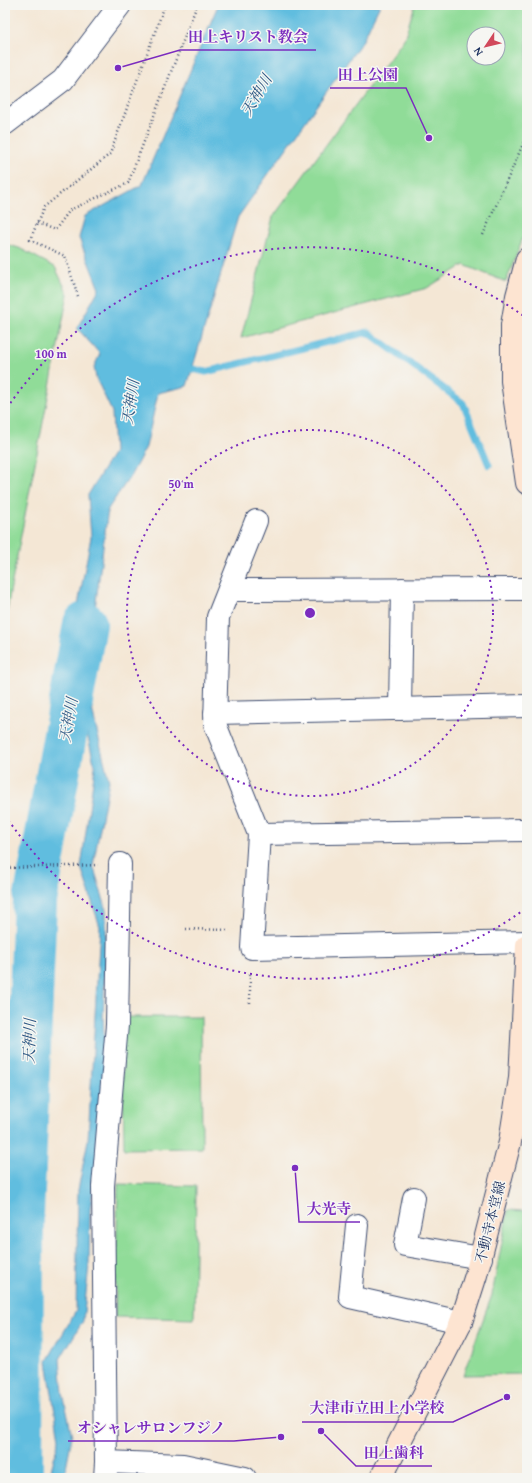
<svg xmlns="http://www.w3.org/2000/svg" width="532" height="1483" viewBox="0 0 532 1483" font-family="'Gentium Book Plus','Noto Serif JP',serif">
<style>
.green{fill:#90dc98;stroke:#56867b;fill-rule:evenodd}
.water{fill:#61bddf;stroke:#3e769e}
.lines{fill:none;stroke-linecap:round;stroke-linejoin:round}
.stream{stroke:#61bddf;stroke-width:7}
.river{stroke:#61bddf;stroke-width:44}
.street-casing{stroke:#3c4b70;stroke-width:24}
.secondary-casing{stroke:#3c4b70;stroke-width:24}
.path{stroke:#3c4b70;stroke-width:2.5;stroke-dasharray:1 3;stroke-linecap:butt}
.street{stroke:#fff;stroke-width:22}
.secondary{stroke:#fde4d1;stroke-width:22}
.ring{fill:none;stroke:#7b2cbf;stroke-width:2;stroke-dasharray:2 4}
.labels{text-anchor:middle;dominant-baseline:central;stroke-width:3;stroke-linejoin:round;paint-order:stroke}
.street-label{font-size:14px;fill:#1b2f5e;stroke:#f6f6f2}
.water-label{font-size:15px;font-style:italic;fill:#305a85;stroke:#f6f6f2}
.centre{fill:#7b2cbf;stroke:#f6f6f2;stroke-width:2}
.ring-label{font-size:12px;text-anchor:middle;font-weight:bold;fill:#7b2cbf;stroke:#f6f6f2;stroke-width:3;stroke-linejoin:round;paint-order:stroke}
.leader{fill:none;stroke:#7b2cbf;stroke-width:1.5}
.callout-dot{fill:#7b2cbf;stroke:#f6f6f2;stroke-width:1.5}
.callout-label{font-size:15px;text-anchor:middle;font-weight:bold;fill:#7b2cbf;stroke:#f6f6f2;stroke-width:3;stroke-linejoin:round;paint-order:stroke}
</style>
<rect width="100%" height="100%" fill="#f6f6f2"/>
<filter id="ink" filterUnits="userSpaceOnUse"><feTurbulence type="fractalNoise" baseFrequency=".025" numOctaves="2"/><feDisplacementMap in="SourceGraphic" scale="8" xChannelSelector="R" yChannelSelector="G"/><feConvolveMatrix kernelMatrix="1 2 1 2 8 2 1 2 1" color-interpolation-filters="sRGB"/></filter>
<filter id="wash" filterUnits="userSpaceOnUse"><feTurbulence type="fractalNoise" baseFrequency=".012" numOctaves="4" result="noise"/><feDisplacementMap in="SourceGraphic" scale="16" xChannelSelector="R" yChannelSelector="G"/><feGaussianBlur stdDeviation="0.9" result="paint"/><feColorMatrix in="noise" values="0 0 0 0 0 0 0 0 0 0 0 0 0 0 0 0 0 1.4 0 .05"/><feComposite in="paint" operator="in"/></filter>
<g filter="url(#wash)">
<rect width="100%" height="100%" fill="#f4e7d5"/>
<g class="green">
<path d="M415 5H527V227L506 282 464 265 427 288 241 338 273 217 404 39ZM474 34H498V58H474Z"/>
<polygon points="5,244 19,248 55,267 68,294 10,592 5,626"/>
<polygon points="122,1017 201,1017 202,1148 124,1149"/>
<polygon points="118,1184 196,1186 194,1319 115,1317"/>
<polygon points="508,1210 527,1211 527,1374 463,1375 492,1295"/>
</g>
<polygon class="water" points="218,5 380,5 363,40 238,217 187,386 158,393 146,447 131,475 108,509 86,678 95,723 109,781 93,865 106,908 106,952 103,1017 107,1095 90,1209 89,1265 83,1321 60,1359 63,1393 72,1436 64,1478 49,1478 59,1439 47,1361 76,1311 78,1190 88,1140 100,927 81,867 95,767 73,675 74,626 91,537 88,495 114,452 112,412 96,378 94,367 100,354 77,328 99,289 79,238 85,216 142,185"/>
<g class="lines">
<polyline class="stream" points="184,367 206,372 368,332 463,403 489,465"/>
<polyline class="river" points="21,1478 22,1214 35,901 85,624"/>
</g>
</g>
<g filter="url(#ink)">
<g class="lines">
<defs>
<g id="street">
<polyline points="5,124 63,80 120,5"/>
<polyline points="256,521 218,617 215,724 259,834 252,948 527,942"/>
<polyline points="229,590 527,589"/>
<polyline points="400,709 402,589"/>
<polyline points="215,713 527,706"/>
<polyline points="259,834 527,830"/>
<polyline points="414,1198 405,1245 481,1258"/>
<polyline points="357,1225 350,1297 461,1322"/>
<polyline points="106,1462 183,1465 245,1478"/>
<polyline points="105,1478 106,1462 103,1186 117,1025 120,864"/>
</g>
<g id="secondary">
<polyline points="527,259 517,296 512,325 512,381 527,483"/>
<polyline points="381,1478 461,1322 476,1275 510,1142 520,1078 527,945"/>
</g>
</defs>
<use href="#street" class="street-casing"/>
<use href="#secondary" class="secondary-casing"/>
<g class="path">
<polyline points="37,223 55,230 70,210 128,183 197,5"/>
<polyline points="483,235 527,135"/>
<polyline points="78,296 65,256 30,240 44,207 110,154 165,5"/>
<polyline points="6,868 98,865"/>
<polyline points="186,929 230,930"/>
<polyline points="250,1003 250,971"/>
</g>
<use href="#street" class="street"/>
<use href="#secondary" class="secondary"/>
</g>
</g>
<g class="ring">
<circle cx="310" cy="613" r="183"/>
<path d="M525 909A366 366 0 0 1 7 818M7 408A366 366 0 0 1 525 317"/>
</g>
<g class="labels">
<g class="street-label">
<text transform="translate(490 1222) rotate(-76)">不動寺本堂線</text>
</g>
<g class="water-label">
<text transform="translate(256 95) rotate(-59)">天神川</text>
<text transform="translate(130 402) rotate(-81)">天神川</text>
<text transform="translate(68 720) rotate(-80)">天神川</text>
<text transform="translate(29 1041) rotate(-88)">天神川</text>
</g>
</g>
<circle cx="310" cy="613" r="6" class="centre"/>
<g class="ring-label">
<text x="51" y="358">100 m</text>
<text x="181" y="488">50 m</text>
</g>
<path class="leader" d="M118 68L180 50H316M429 138L406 88H330M295 1168L299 1222H360M507 1397L453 1422H302M281 1437L234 1441H68M321 1431L356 1466H432"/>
<g class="callout-dot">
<circle cx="118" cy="68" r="4"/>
<circle cx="429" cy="138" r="4"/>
<circle cx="295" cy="1168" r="4"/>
<circle cx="507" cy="1397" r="4"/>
<circle cx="281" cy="1437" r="4"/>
<circle cx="321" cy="1431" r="4"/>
</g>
<g class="callout-label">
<text x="248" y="42">田上キリスト教会</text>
<text x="368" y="80">田上公園</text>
<text x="329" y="1214">大光寺</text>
<text x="377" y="1413">大津市立田上小学校</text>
<text x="151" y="1433">オシャレサロンフジノ</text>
<text x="394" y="1458">田上歯科</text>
</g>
<rect width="532" height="1483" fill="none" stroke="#f6f6f2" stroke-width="20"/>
<g transform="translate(486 46) rotate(235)"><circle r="19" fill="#f6f6f2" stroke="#9ea6b7"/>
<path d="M0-3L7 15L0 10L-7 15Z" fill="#d1495b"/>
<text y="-6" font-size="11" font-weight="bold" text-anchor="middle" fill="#1b2f5e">N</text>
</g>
</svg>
